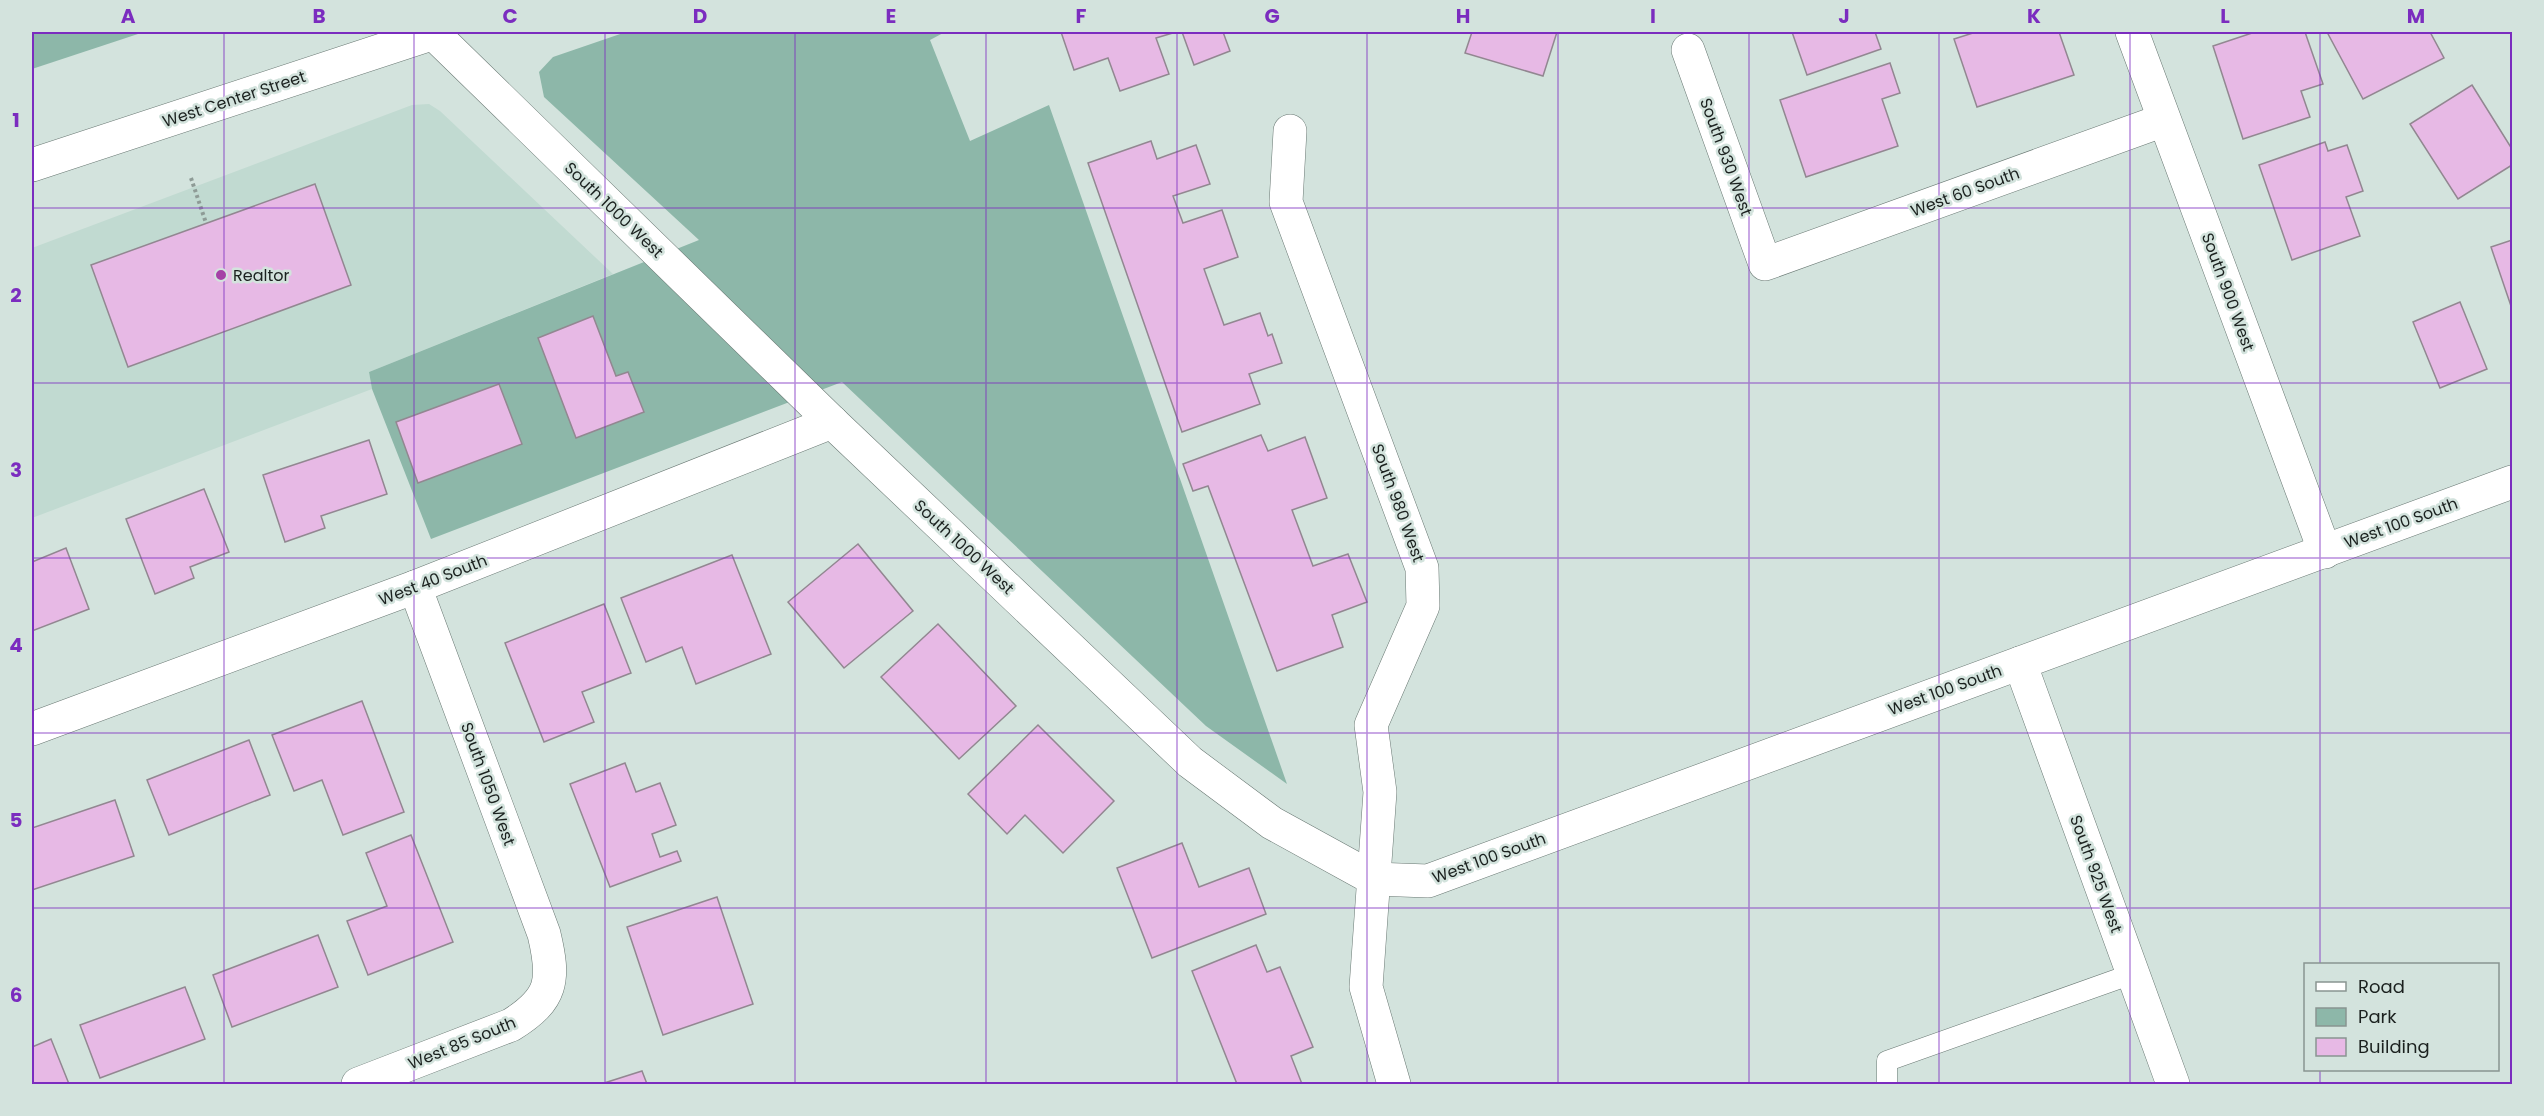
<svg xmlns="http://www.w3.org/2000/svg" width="2544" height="1116" viewBox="0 0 2544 1116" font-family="Poppins,sans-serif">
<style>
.built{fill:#c1dad1}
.green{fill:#8db7a9}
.building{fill:#e7b9e5;stroke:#928791;stroke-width:1.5}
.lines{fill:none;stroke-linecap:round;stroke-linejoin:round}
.lane-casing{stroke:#697873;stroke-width:21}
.street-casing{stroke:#697873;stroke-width:34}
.primary-casing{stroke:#697873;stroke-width:34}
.path{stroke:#8e9b96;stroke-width:4;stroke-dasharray:3 3;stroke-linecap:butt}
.lane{stroke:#fff;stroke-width:20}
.street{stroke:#fff;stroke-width:33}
.primary{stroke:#fff;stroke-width:33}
.grid{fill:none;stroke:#7b2cbf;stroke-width:1.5;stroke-opacity:0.55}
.poi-dot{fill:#a541a6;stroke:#d3e3dd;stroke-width:2}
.labels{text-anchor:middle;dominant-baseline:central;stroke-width:5;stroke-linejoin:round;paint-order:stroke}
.street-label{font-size:16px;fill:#1b211f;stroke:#d3e3dd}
.poi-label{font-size:16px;fill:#1b211f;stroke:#d3e3dd;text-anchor:start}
.neatline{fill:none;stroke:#7b2cbf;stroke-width:2}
.grid-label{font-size:20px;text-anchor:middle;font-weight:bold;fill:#7b2cbf}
</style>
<rect width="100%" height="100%" fill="#d3e3dd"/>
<polygon class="built" points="429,104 440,111 613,274 369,372 372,389 32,518 32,248 412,105"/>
<g class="green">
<polygon points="32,32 144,32 32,69"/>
<polygon points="626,32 945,32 930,40 970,141 1049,105 1287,784 1206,726 842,382 431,539 372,389 369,372 699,240 544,97 539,72 553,57"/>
</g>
<g class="building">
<polygon points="1061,32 1176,32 1156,38 1169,74 1120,91 1108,58 1074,70"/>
<polygon points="1182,32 1223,32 1230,51 1194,65"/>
<polygon points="1472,32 1557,32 1543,76 1465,53"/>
<polygon points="1792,32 1875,32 1881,49 1807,75"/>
<polygon points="1976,32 2059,32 2074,75 1977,107 1954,39"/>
<polygon points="2255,32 2305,32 2323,84 2301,91 2310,117 2243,139 2213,46"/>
<polygon points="2327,32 2430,32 2444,58 2363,99"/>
<polygon points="1890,63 1900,93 1882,99 1898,146 1806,177 1780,100"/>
<polygon points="2472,85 2512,149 2512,165 2458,199 2410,124"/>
<polygon points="1151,141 1157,159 1196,145 1210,184 1173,196 1183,223 1222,210 1238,257 1204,269 1224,325 1260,313 1268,336 1272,334 1282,363 1249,374 1260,404 1182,432 1088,163"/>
<polygon points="2325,142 2328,151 2347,145 2363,191 2346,197 2360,236 2292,260 2259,165"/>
<polygon points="315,184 351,285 128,367 91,265"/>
<polygon points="2512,240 2512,309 2491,247"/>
<polygon points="2460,302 2487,369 2440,388 2413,322"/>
<polygon points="593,316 616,376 628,372 644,412 576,438 538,338"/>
<polygon points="499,384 522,444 418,483 396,422"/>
<polygon points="1261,435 1268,451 1305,437 1327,498 1292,510 1313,566 1348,554 1367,602 1332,615 1343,647 1277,671 1208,486 1193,491 1183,464"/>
<polygon points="369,440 387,494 321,516 325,528 285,542 263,475"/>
<polygon points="204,489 229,552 190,567 194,578 155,594 126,519"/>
<polygon points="858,544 913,611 844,668 788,602"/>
<polygon points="66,548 89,609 32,631 32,562"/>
<polygon points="732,555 771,654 696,684 682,647 646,662 621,598"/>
<polygon points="604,604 631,673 582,692 594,722 544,742 505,643"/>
<polygon points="938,624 1016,706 959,759 881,677"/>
<polygon points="362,701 404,812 343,835 322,780 294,791 272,735"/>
<polygon points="1038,725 1114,801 1063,853 1025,815 1007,834 968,794"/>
<polygon points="249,740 270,795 169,835 147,780"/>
<polygon points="625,763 636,792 660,783 676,825 652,834 660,857 677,851 681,861 610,887 570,784"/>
<polygon points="115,800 134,856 32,890 32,828"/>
<polygon points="411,835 453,942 368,975 347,921 387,906 366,853"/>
<polygon points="1182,843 1199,887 1249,868 1266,914 1152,958 1117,868"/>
<polygon points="717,897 753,1004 663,1035 627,927"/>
<polygon points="318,935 338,987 232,1027 213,975"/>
<polygon points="1256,945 1267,972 1280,967 1313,1047 1291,1056 1302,1084 1237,1084 1192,971"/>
<polygon points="185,987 205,1039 100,1078 80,1025"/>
<polygon points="51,1039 69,1084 32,1084 32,1047"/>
<polygon points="642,1071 647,1084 601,1084"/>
</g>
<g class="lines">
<defs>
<polyline id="lane" points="1887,1084 1887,1061 2132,974"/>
<g id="street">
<polyline points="2132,32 2325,552"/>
<polyline points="433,33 832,422 1190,762 1272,823 1374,879 1428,881 2512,482"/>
<polyline points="1688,50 1765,264 2164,120"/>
<polyline points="1290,131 1286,202 1422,568 1423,606 1371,725 1380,792 1366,987 1394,1084"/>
<polyline points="2020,663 2173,1084"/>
<polyline points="32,729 415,587 832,422"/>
<path d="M358 1084 511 1025C553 999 555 980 544 934L415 587"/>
</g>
<polyline id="primary" points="32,165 437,32"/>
</defs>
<use href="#lane" class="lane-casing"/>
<use href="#street" class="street-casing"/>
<use href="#primary" class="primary-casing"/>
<polyline class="path" points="191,178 206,223"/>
<use href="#lane" class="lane"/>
<use href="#street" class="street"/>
<use href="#primary" class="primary"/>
</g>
<path class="grid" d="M224 32V1084M414 32V1084M605 32V1084M795 32V1084M986 32V1084M1177 32V1084M1367 32V1084M1558 32V1084M1749 32V1084M1939 32V1084M2130 32V1084M2320 32V964M32 208H2512M32 383H2512M32 558H2512M32 733H2512M32 908H2512M2320 1070V1084"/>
<circle class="poi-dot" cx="221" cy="275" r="6"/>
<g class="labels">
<g class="street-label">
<text transform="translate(234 99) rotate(-18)">West Center Street</text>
<text transform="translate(1726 157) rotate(70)">South 930 West</text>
<text transform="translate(1965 192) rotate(-20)">West 60 South</text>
<text transform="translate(614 210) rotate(44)">South 1000 West</text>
<text transform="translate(2228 292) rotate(70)">South 900 West</text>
<text transform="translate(1398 503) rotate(70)">South 980 West</text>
<text transform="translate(2401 523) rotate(-20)">West 100 South</text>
<text transform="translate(964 547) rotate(43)">South 1000 West</text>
<text transform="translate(433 580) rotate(-21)">West 40 South</text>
<text transform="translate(1945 690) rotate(-20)">West 100 South</text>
<text transform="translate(488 784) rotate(70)">South 1050 West</text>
<text transform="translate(1489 858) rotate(-20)">West 100 South</text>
<text transform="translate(2096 874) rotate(70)">South 925 West</text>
<text transform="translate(462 1043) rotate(-22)">West 85 South</text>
</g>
<g class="poi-label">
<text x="233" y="275">Realtor</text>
</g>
</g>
<rect width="2544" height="1116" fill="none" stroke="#d3e3dd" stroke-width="66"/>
<rect x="2304" y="963" width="195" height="108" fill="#d3e3dd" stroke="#899591" stroke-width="1.5"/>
<rect x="2316" y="982" width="30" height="9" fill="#ffffff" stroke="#899591" stroke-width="1.5"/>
<text x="2358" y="993" font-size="18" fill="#1b211f">Road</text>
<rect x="2316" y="1008" width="30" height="18" fill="#8db7a9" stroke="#899591" stroke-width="1.5"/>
<text x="2358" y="1023" font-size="18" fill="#1b211f">Park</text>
<rect x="2316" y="1038" width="30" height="18" fill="#e7b9e5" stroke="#899591" stroke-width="1.5"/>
<text x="2358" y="1053" font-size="18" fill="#1b211f">Building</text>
<rect x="33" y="33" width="2478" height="1050" class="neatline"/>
<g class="grid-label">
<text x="128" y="23">A</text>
<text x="319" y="23">B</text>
<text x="510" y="23">C</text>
<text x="700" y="23">D</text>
<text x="891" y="23">E</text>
<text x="1081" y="23">F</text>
<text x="1272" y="23">G</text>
<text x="1463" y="23">H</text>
<text x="1653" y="23">I</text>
<text x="1844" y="23">J</text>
<text x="2034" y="23">K</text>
<text x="2225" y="23">L</text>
<text x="2416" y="23">M</text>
<text x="16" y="127">1</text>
<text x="16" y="302">2</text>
<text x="16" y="477">3</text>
<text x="16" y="652">4</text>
<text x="16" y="827">5</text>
<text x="16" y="1002">6</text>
</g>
</svg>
